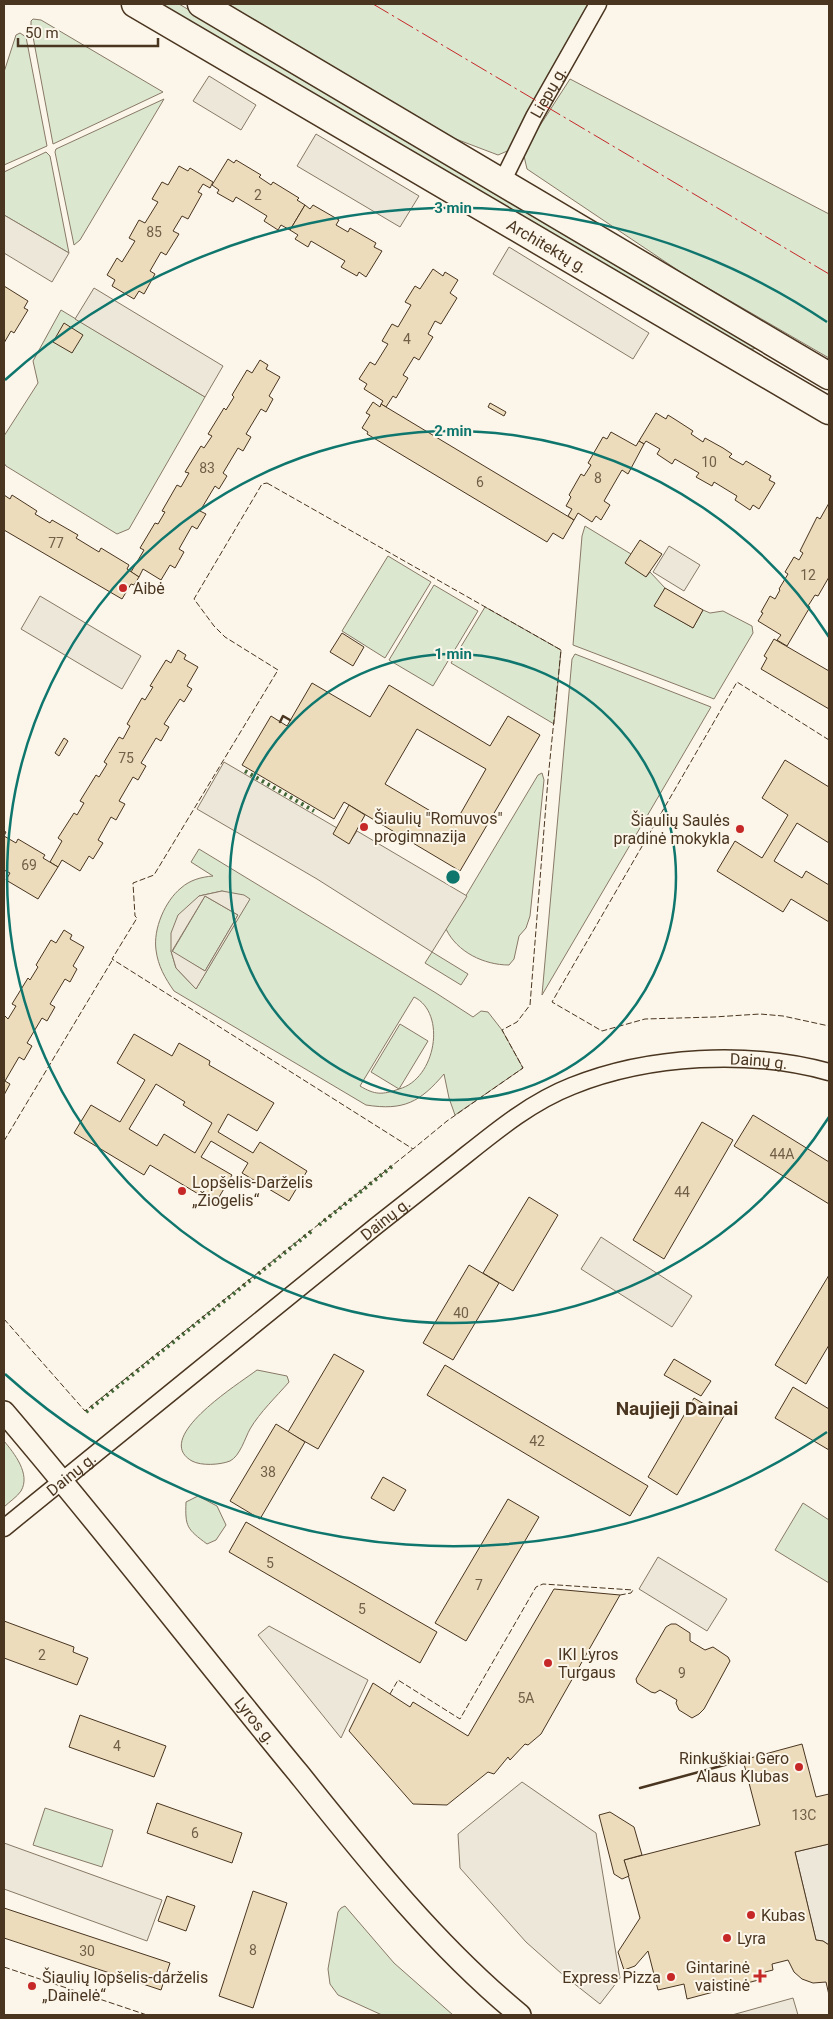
<svg xmlns="http://www.w3.org/2000/svg" width="833" height="2019" viewBox="0 0 833 2019" font-family="Roboto,sans-serif">
<style>
.green{fill:#dce7d0;stroke:#887966;fill-rule:evenodd}
.parking{fill:#ede7d9;stroke:#887966;fill-rule:evenodd}
.building{fill:#ecdcbc;stroke:#4a3520;fill-rule:evenodd}
.lines{fill:none;stroke-linecap:round;stroke-linejoin:round}
.minor-casing{stroke:#4a3520;stroke-width:19}
.tertiary-casing{stroke:#4a3520;stroke-width:24}
.primary-casing{stroke:#4a3520;stroke-width:29}
.minor{stroke:#fbf6e9;stroke-width:16}
.tertiary{stroke:#fbf6e9;stroke-width:21}
.primary{stroke:#fbf6e9;stroke-width:26}
.hedge{stroke:#436837;stroke-width:4;stroke-dasharray:2.5 4;stroke-linecap:butt}
.fence{stroke:#4a3520;stroke-width:1;stroke-dasharray:6 2.5;stroke-linecap:butt}
.wall{stroke:#4a3520;stroke-width:2.5}
.power{stroke:#c62828;stroke-width:1;stroke-dasharray:18 4 2.5 4;stroke-linecap:butt}
.ring{fill:none;stroke:#0f766e;stroke-width:2.5}
.poi-dot{fill:#c62828;stroke:#fbf6e9;stroke-width:2}
.labels{text-anchor:middle;dominant-baseline:central;stroke-width:4;stroke-linejoin:round;paint-order:stroke}
.number-label{font-size:14px;fill:#725f47}
.street-label{font-size:16px;fill:#4a3520;stroke:#fbf6e9}
.poi-label{font-size:16px;fill:#4a3520;stroke:#fbf6e9;text-anchor:start}
.quarter-label{font-size:19px;font-weight:bold;fill:#4a3520;stroke:#fbf6e9}
.centre{fill:#0f766e;stroke:#fbf6e9;stroke-width:2.5}
.ring-label{font-size:15px;text-anchor:middle;font-weight:bold;fill:#0f766e;stroke:#fbf6e9;stroke-width:4;stroke-linejoin:round;paint-order:stroke}
</style>
<rect width="100%" height="100%" fill="#fbf6e9"/>
<g class="green">
<polygon points="161,4 179,4 753,343 755,347 754,349 749,349"/>
<polygon points="226,4 592,4 512,149 498,155 448,136"/>
<polygon points="33,19 41,20 163,92 53,144 31,26 31,21"/>
<polygon points="20,33 26,37 47,146 4,165 4,72 16,35"/>
<polygon points="570,79 829,214 829,358 682,273 527,169 524,156 530,141"/>
<polygon points="164,99 80,240 74,245 55,152 56,149"/>
<polygon points="46,152 50,156 69,253 4,215 4,172"/>
<polygon points="61,310 205,397 129,529 117,534 6,466 4,463 4,436 38,383 33,361"/>
<polygon points="585,526 631,554 646,577 650,572 665,588 655,606 693,628 703,610 710,613 723,611 752,626 753,633 714,699 573,645 582,536"/>
<polygon points="388,556 431,582 385,658 342,631"/>
<polygon points="434,585 478,611 433,686 389,660"/>
<polygon points="485,607 561,650 554,724 451,663"/>
<polygon points="575,654 711,707 542,995 572,659"/>
<path d="M542 773 544 780 530 916 526 928 519 936 514 959 509 965C484 965 457 952 446 929L538 775Z"/>
<path d="M199 849 436 993 473 1017 481 1011 488 1012 502 1030 523 1068 455 1115 449 1098 444 1074C420 1102 404 1111 366 1105L174 991C165 978 158 966 156 950 153 929 165 901 181 888 190 880 201 877 213 876L191 862ZM222 891 249 899 196 989 176 968 171 951 199 896ZM414 997C447 1013 436 1079 399 1089L428 1041 400 1024 371 1072 399 1089C382 1095 375 1095 360 1086Z"/>
<polygon points="205,896 238,915 205,971 172,952"/>
<polygon points="432,952 468,974 461,985 425,963"/>
<path d="M257 1370 287 1376 289 1382C276 1397 260 1412 250 1429 245 1438 240 1456 230 1461 220 1465 201 1466 192 1461 151 1438 240 1383 257 1370Z"/>
<path d="M4 1441C14 1453 31 1474 21 1491 17 1497 9 1502 4 1507Z"/>
<path d="M198 1496 217 1506 226 1525 216 1540 207 1544C187 1529 185 1527 186 1502Z"/>
<polygon points="803,1503 829,1520 829,1583 775,1550"/>
<polygon points="45,1808 113,1830 102,1867 33,1845"/>
<polygon points="345,1906 394,1963 453,2015 382,2015 338,1995 330,1984 328,1969 338,1912 341,1908"/>
</g>
<g class="parking">
<polygon points="209,76 256,105 241,130 193,101"/>
<polygon points="316,134 419,196 400,227 297,166"/>
<polygon points="4,215 69,253 52,282 4,253"/>
<polygon points="509,247 649,333 633,359 493,274"/>
<polygon points="94,288 223,366 205,397 75,319"/>
<polygon points="669,546 700,565 684,591 653,572"/>
<polygon points="40,596 141,656 122,689 21,629"/>
<polygon points="224,762 337,828 349,843 357,831 467,896 432,952 317,879 197,809"/>
<path d="M222 891 244 895 250 899 196 989 176 968 171 951V933L178 915 199 896ZM205 896 238 915 205 971 172 951Z"/>
<polygon points="601,1237 692,1296 672,1327 581,1269"/>
<polygon points="658,1557 727,1599 707,1631 639,1589"/>
<polygon points="269,1626 368,1680 341,1738 258,1635"/>
<polygon points="522,1782 596,1833 620,1978 600,2004 562,1974 526,1942 460,1868 458,1834"/>
<polygon points="4,1843 162,1900 147,1941 4,1889"/>
<polygon points="829,1844 829,1945 823,1941 816,1940 795,1852"/>
<polygon points="793,1998 798,2015 732,2015"/>
</g>
<g class="building">
<polygon points="228,159 234,163 236,160 261,175 259,177 271,185 273,182 299,198 297,200 305,205 290,230 281,225 278,230 264,221 267,216 236,197 233,202 217,193 219,190 212,185"/>
<polygon points="179,166 188,171 190,168 213,182 210,188 203,184 198,192 202,194 188,219 182,216 173,231 179,234 166,255 161,252 150,271 155,274 144,294 139,291 134,299 112,286 115,280 107,275 117,258 122,262 135,241 129,238 139,220 145,223 158,202 152,199 162,182 168,185"/>
<polygon points="305,205 310,209 313,205 339,220 336,225 348,232 350,228 376,243 374,247 382,251 366,277 359,272 357,276 341,267 345,261 311,241 308,247 295,239 298,235 290,230"/>
<polygon points="433,269 443,276 445,272 458,280 450,293 457,298 441,324 435,321 428,334 433,337 419,360 414,357 403,375 408,378 396,398 393,396 386,407 381,404 383,401 364,389 367,384 359,379 370,362 375,365 388,344 382,341 392,324 398,327 411,305 405,302 415,286 420,289"/>
<polygon points="4,286 28,301 24,308 28,310 14,333 11,331 4,343"/>
<polygon points="64,323 83,335 72,353 53,342"/>
<polygon points="260,360 268,365 266,369 280,377 269,396 273,399 266,412 261,409 246,434 251,437 243,451 238,448 223,473 227,476 219,489 215,486 200,511 206,514 197,529 192,526 179,549 184,552 175,568 170,565 161,580 143,569 139,577 131,572 144,550 140,548 155,523 158,524 165,512 162,511 177,485 181,487 189,473 185,472 201,446 204,448 212,436 208,434 224,408 226,410 234,397 232,395 247,370 252,373"/>
<polygon points="373,402 380,407 381,404 386,407 574,520 563,539 553,533 547,542 367,434 368,432 362,428 370,415 366,413"/>
<polygon points="490,403 506,412 504,416 488,407"/>
<polygon points="656,413 666,419 668,415 676,420 693,431 691,434 703,442 705,438 723,448 732,454 729,457 743,465 746,461 771,476 769,480 775,483 759,509 753,505 750,510 735,500 737,496 714,482 712,486 696,477 699,473 675,459 672,464 657,454 660,449 646,441 644,444 639,441"/>
<polygon points="611,432 636,446 639,441 644,444 628,474 622,470 604,501 610,505 601,520 596,516 592,522 578,513 574,520 568,516 572,509 566,506 571,497 569,495 581,474 584,476 591,465 588,463 603,437 607,439"/>
<polygon points="4,495 10,499 12,495 37,511 35,514 50,523 52,520 78,535 76,538 99,552 101,548 129,565 127,569 139,577 134,585 131,584 122,599 4,530"/>
<polygon points="829,503 829,577 818,596 815,595 808,606 810,607 787,646 777,640 781,635 758,621 763,613 761,612 770,596 775,599 780,590 779,589 788,574 785,572 794,557 799,560 803,553 800,551 817,517 820,519"/>
<polygon points="640,540 662,554 646,577 625,563"/>
<polygon points="665,588 703,610 693,628 654,606"/>
<polygon points="342,633 364,647 353,666 330,652"/>
<polygon points="774,639 829,671 829,709 761,669 767,658 764,656"/>
<polygon points="178,650 186,655 184,659 198,667 187,686 192,689 184,702 180,699 164,724 169,727 161,741 156,738 141,763 146,766 138,780 133,777 119,801 125,804 116,820 111,817 98,840 103,843 93,859 89,856 80,871 62,860 58,867 50,862 62,841 58,838 74,813 77,815 84,803 80,801 96,775 99,777 107,764 104,762 119,737 123,739 130,726 127,724 142,698 145,700 153,687 150,686 166,660 171,663"/>
<path d="M312 683 370 717 389 685 490 746 508 716 540 735 460 871 344 802 334 819 242 765 271 716 287 726ZM417 729 486 769 454 825 385 784Z"/>
<polygon points="64,738 68,741 59,756 55,753"/>
<polygon points="785,760 829,787 829,843 797,823 774,861 802,878 806,871 829,885 829,922 791,899 783,912 717,871 735,841 762,858 788,815 762,798"/>
<polygon points="349,805 365,815 349,844 333,834"/>
<polygon points="4,831 6,832 4,836 16,843 18,839 45,855 43,858 58,867 38,899 6,880 10,873 4,870"/>
<polygon points="64,930 72,935 70,939 84,947 73,966 77,969 70,982 65,979 50,1004 55,1007 47,1021 42,1018 27,1043 32,1046 24,1060 19,1057 5,1081 10,1084 4,1095 4,1018 5,1016 8,1019 16,1006 12,1004 28,978 30,980 38,967 36,965 51,940 56,943"/>
<path d="M134 1034 172 1056 179 1043 210 1061 209 1065 274 1103 257 1131 228 1114 218 1132 253 1153 260 1142 307 1171 289 1201 242 1173 248 1163 211 1141 201 1157 232 1175 215 1204 150 1165 144 1175 74 1133 91 1105 120 1122 145 1080 117 1063ZM156 1084 185 1102 183 1105 212 1123 195 1153 164 1134 157 1146 129 1129Z"/>
<polygon points="753,1115 829,1162 829,1204 734,1146"/>
<polygon points="702,1122 733,1140 664,1259 633,1240"/>
<polygon points="529,1197 558,1215 513,1291 483,1273"/>
<polygon points="469,1265 499,1283 453,1360 423,1343"/>
<polygon points="829,1275 829,1345 806,1384 775,1365"/>
<polygon points="334,1354 364,1371 318,1449 288,1432"/>
<polygon points="674,1359 711,1381 701,1396 664,1375"/>
<polygon points="445,1365 648,1486 630,1516 427,1395"/>
<polygon points="793,1387 829,1409 829,1450 775,1418"/>
<polygon points="694,1398 724,1416 677,1495 648,1477"/>
<polygon points="276,1424 305,1442 260,1519 230,1501"/>
<polygon points="383,1477 406,1490 394,1511 371,1498"/>
<polygon points="508,1499 539,1517 466,1641 435,1623"/>
<polygon points="246,1522 437,1632 420,1663 229,1552"/>
<polygon points="554,1589 620,1595 541,1734 528,1745 525,1744 510,1760 508,1757 494,1774 488,1772 447,1805 413,1804 349,1731 373,1683 410,1707 413,1702 468,1736"/>
<polygon points="4,1621 74,1647 73,1652 88,1658 77,1685 4,1658"/>
<polygon points="671,1624 676,1624 690,1633 690,1641 705,1650 713,1647 728,1657 730,1661 704,1709 699,1714 692,1718 679,1710 676,1703 677,1700 660,1690 655,1693 651,1692 637,1683 636,1679 666,1627"/>
<polygon points="80,1715 166,1746 154,1777 69,1747"/>
<polygon points="802,1744 816,1797 829,1794 829,1844 795,1852 816,1940 823,1941 829,1945 829,1995 826,1982 813,1983 802,1979 794,1972 788,1960 772,1964 773,1970 765,1972 766,1978 687,1999 684,1984 658,1990 648,1951 635,1966 624,1970 618,1952 640,1918 624,1860 760,1825 743,1760"/>
<polygon points="157,1803 242,1833 232,1863 147,1833"/>
<polygon points="610,1812 634,1827 642,1855 624,1860 629,1876 622,1879 614,1874 599,1815"/>
<polygon points="253,1891 287,1903 253,2008 219,1996"/>
<polygon points="167,1896 195,1906 186,1931 158,1921"/>
<polygon points="4,1908 170,1963 161,1990 4,1938"/>
</g>
<g class="lines">
<defs>
<g id="minor">
<path id="s1" d="M502 182 534 117 598 4"/>
<path id="s2" d="M4 1528C129 1428 251 1326 376 1226 404 1204 433 1181 461 1159 496 1131 531 1102 572 1086 649 1055 749 1050 829 1072"/>
</g>
<g id="tertiary">
<path id="s3" d="M4 1412C105 1530 200 1654 299 1774 367 1859 436 1946 520 2015"/>
</g>
<g id="primary">
<path id="s4" d="M135 4 829 411"/>
<polyline points="201,4 829,376"/>
</g>
</defs>
<use href="#minor" class="minor-casing"/>
<use href="#tertiary" class="tertiary-casing"/>
<use href="#primary" class="primary-casing"/>
<use href="#minor" class="minor"/>
<use href="#tertiary" class="tertiary"/>
<use href="#primary" class="primary"/>
<g class="hedge">
<polyline points="245,771 314,811"/>
<polyline points="319,1225 395,1164"/>
<polyline points="86,1412 313,1230"/>
</g>
<g class="fence">
<polygon points="267,483 561,650 548,779 530,1005 517,1022 502,1030 523,1068 447,1121 413,1149 112,959 137,918 135,916 133,883 154,875 278,670 225,637 214,626 194,599 262,484"/>
<polyline points="829,740 737,682 552,1002 602,1031 645,1019 714,1017 760,1014 783,1016 829,1026"/>
<polyline points="4,1141 113,959"/>
<polyline points="4,1319 85,1411 413,1149"/>
<polyline points="390,1694 398,1680 460,1719 536,1587 543,1584 633,1590 631,1593 620,1595"/>
<polyline points="4,1967 147,2015"/>
</g>
<g class="wall">
<polyline points="280,722 283,716 290,720"/>
<polyline points="640,1788 743,1760"/>
</g>
<polyline class="power" points="373,4 829,274"/>
</g>
<g class="ring">
<circle cx="453" cy="877" r="223"/>
<path d="M829 1117A446 446 0 1 1 829 637"/>
<path d="M827 1432A669 669 0 0 1 5 1374M5 380A669 669 0 0 1 827 322"/>
</g>
<g class="poi-dot">
<circle cx="123" cy="588" r="5"/>
<circle cx="364" cy="827" r="5"/>
<circle cx="740" cy="829" r="5"/>
<circle cx="182" cy="1191" r="5"/>
<circle cx="548" cy="1663" r="5"/>
<circle cx="799" cy="1767" r="5"/>
<circle cx="751" cy="1915" r="5"/>
<circle cx="727" cy="1938" r="5"/>
<path d="M757.5 1968.5h5v5h5v5h-5v5h-5v-5h-5v-5h5z"/>
<circle cx="671" cy="1977" r="5"/>
<circle cx="32" cy="1986" r="5"/>
</g>
<g class="labels">
<g class="number-label">
<text x="258" y="195">2</text>
<text x="154" y="232">85</text>
<text x="407" y="339">4</text>
<text x="709" y="462">10</text>
<text x="207" y="468">83</text>
<text x="598" y="478">8</text>
<text x="480" y="482">6</text>
<text x="56" y="543">77</text>
<text x="808" y="575">12</text>
<text x="126" y="758">75</text>
<text x="29" y="865">69</text>
<text x="782" y="1154">44A</text>
<text x="682" y="1192">44</text>
<text x="461" y="1313">40</text>
<text x="537" y="1441">42</text>
<text x="268" y="1472">38</text>
<text x="270" y="1563">5</text>
<text x="479" y="1585">7</text>
<text x="362" y="1609">5</text>
<text x="42" y="1655">2</text>
<text x="682" y="1673">9</text>
<text x="526" y="1698">5A</text>
<text x="117" y="1746">4</text>
<text x="804" y="1815">13C</text>
<text x="195" y="1833">6</text>
<text x="253" y="1950">8</text>
<text x="87" y="1951">30</text>
</g>
<g class="street-label">
<text stroke="none"><textPath href="#s1" startOffset="101">Liepų g.</textPath></text>
<text stroke="none"><textPath href="#s4" startOffset="478">Architektų g.</textPath></text>
<text stroke="none"><textPath href="#s2" startOffset="911">Dainų g.</textPath></text>
<text stroke="none"><textPath href="#s2" startOffset="491">Dainų g.</textPath></text>
<text stroke="none"><textPath href="#s2" startOffset="86">Dainų g.</textPath></text>
<text stroke="none"><textPath href="#s3" startOffset="398">Lyros g.</textPath></text>
</g>
<g class="poi-label">
<text x="133" y="588">Aibė</text>
<text x="374" y="818">Šiaulių "Romuvos"<tspan x="374" dy="18">progimnazija</tspan></text>
<text x="730" y="820" text-anchor="end">Šiaulių Saulės<tspan x="730" dy="18">pradinė mokykla</tspan></text>
<text x="192" y="1182">Lopšelis-Darželis<tspan x="192" dy="18">„Žiogelis“</tspan></text>
<text x="558" y="1654">IKI Lyros<tspan x="558" dy="18">Turgaus</tspan></text>
<text x="789" y="1758" text-anchor="end">Rinkuškiai Gero<tspan x="789" dy="18">Alaus Klubas</tspan></text>
<text x="761" y="1915">Kubas</text>
<text x="737" y="1938">Lyra</text>
<text x="750" y="1967" text-anchor="end">Gintarinė<tspan x="750" dy="18">vaistinė</tspan></text>
<text x="42" y="1977">Šiaulių lopšelis-darželis<tspan x="42" dy="18">„Dainelė“</tspan></text>
<text x="661" y="1977" text-anchor="end">Express Pizza</text>
</g>
<g class="quarter-label">
<text x="677" y="1408">Naujieji Dainai</text>
</g>
</g>
<circle cx="453" cy="877" r="8" class="centre"/>
<g class="ring-label">
<text x="453" y="213">3 min</text>
<text x="453" y="436">2 min</text>
<text x="453" y="659">1 min</text>
</g>
<rect width="833" height="2019" fill="none" stroke="#4a3520" stroke-width="10"/>
<path d="M18 38v8h140v-8" fill="none" stroke="#4a3520" stroke-width="2.5"/>
<text x="25" y="38" font-size="15" fill="#4a3520" stroke="#fbf6e9" stroke-width="4" paint-order="stroke">50 m</text>
</svg>
